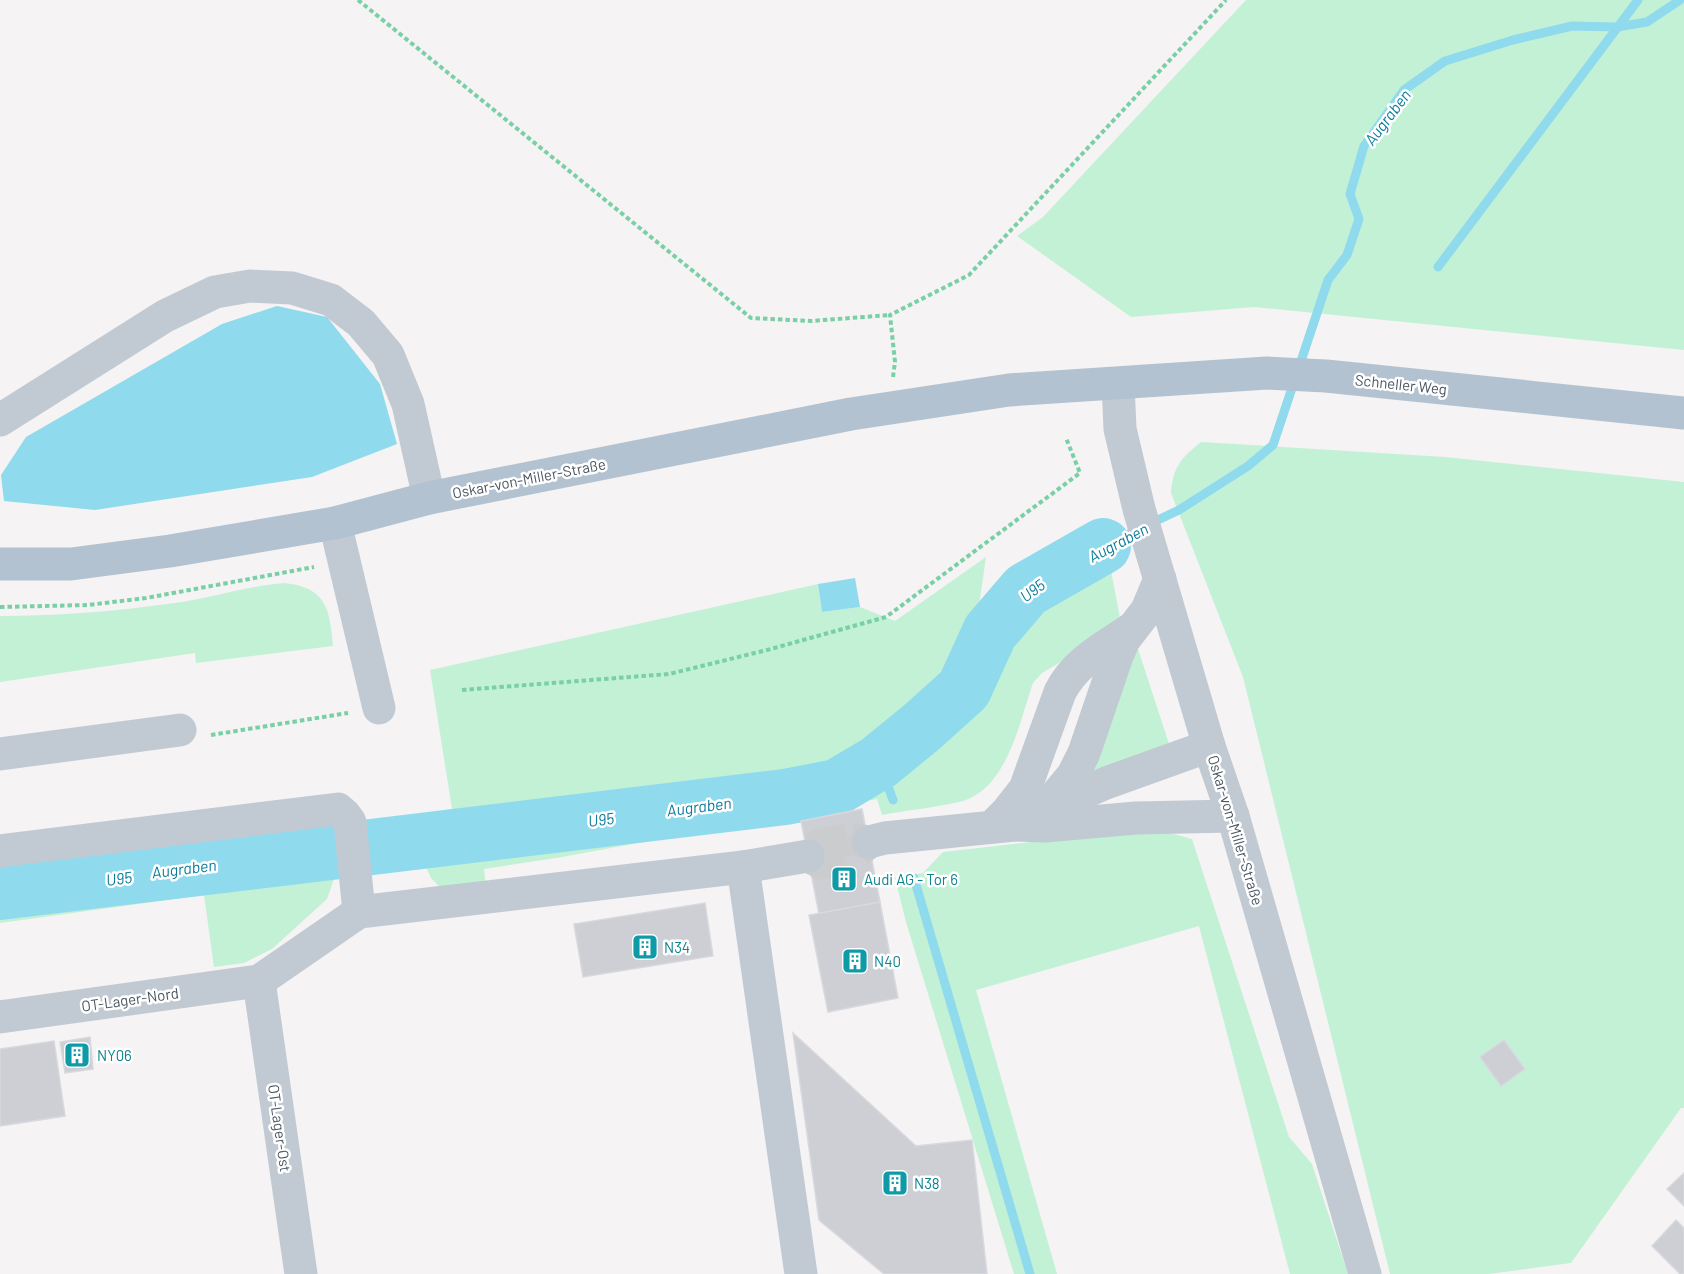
<svg xmlns="http://www.w3.org/2000/svg" width="1684" height="1274" viewBox="0 0 1684 1274" font-family="Barlow,sans-serif">
<style>
.green{fill:#c3f1d5}
.water{fill:#90daee}
.lines{fill:none;stroke-linecap:round;stroke-linejoin:round}
.stream{stroke:#90daee;stroke-width:9}
.river{stroke:#90daee;stroke-width:56}
.building{fill:#cdcfd5;stroke:#d7d9de;stroke-width:1.5}
.minor-tunnel{stroke:#caccce;stroke-width:33;stroke-dasharray:33 16;stroke-linecap:butt}
.path{stroke:#7ad0a6;stroke-width:4;stroke-dasharray:4.5 3;stroke-linecap:butt}
.minor{stroke:#c1cad2;stroke-width:33}
.major{stroke:#b3c2d1;stroke-width:33}
.labels{text-anchor:middle;dominant-baseline:central;stroke-width:5;stroke-linejoin:round;paint-order:stroke}
.street-label{font-size:15px;fill:#4a5661;stroke:#fff}
.culture-label{font-size:15px;fill:#0d838f;stroke:#fff;text-anchor:start}
.water-label{font-size:16px;font-style:italic;fill:#0c7c9b;stroke:#fff}
</style>
<rect width="100%" height="100%" fill="#f5f3f3"/>
<g class="green">
<polygon points="1246,0 1684,0 1684,350 1254,307 1131,317 1017,236 1043,217"/>
<path d="M1201 442 1445 457 1684 482V1108H1681L1571 1263 1489 1274H1390L1243 677 1171 493C1173 467 1181 458 1201 442Z"/>
<path d="M1108 555 1120 618 1064 660 1042 673 1033 683C1019 723 1007 791 959 802 933 808 907 810 882 815L877 799 562 857 484 869 486 889 440 887 431 878 427 869 422 814 452 809 430 670 818 584 822 612 860 607 895 621 986 557 967 688 1034 594Z"/>
<path d="M284 583C326 587 330 609 333 646L196 663 195 653 0 682V616C59 616 117 611 175 603 212 598 247 586 284 583Z"/>
<polygon points="1138,649 1170,747 1089,776 1124,666"/>
<polygon points="329,824 334,879 327,899 272,949 244,963 214,967 204,895 0,923 0,868"/>
<polygon points="1166,832 1192,839 1289,1137 1312,1164 1348,1274 1290,1274 1199,926 976,990 1057,1274 1014,1274 906,922 895,878 923,873 943,852 1109,833"/>
</g>
<g class="water">
<polygon points="277,306 327,317 380,384 397,444 312,477 95,510 4,501 1,475 26,437 222,324"/>
<polygon points="855,578 860,607 822,612 818,584"/>
</g>
<g class="lines">
<g class="stream">
<polyline points="1438,267 1638,0"/>
<polyline points="879,762 893,800"/>
<polyline points="424,838 785,797 837,787 879,762 923,726 964,689 990,632 1026,590 1103,546 1179,510 1248,466 1273,445 1328,280 1347,255 1359,219 1350,194 1364,146 1404,90 1445,61 1513,40 1572,26 1617,27 1647,22 1680,0"/>
<polyline points="914,878 1030,1274"/>
<polyline points="0,891 331,850"/>
</g>
<polyline class="river" points="0,892 785,797 837,787 879,762 923,726 964,689 990,632 1026,590 1103,546"/>
</g>
<g class="building">
<polygon points="862,809 880,902 819,914 801,821"/>
<polygon points="880,902 898,998 828,1012 809,915"/>
<polygon points="705,903 713,956 583,977 574,924"/>
<polygon points="793,1033 916,1146 972,1140 987,1274 884,1274 819,1220"/>
<polygon points="90,1037 93,1069 65,1073 60,1042"/>
<polygon points="1504,1040 1525,1069 1501,1086 1480,1057"/>
<polygon points="54,1041 65,1116 0,1126 0,1049"/>
<polygon points="1684,1173 1684,1206 1667,1189"/>
<polygon points="1676,1220 1684,1228 1684,1274 1680,1274 1652,1246"/>
</g>
<g class="lines">
<polygon class="minor-tunnel" points="851,839 869,842 854,854 822,863 808,856 820,845"/>
<g class="path">
<polyline points="358,0 751,318 811,321 890,315"/>
<polyline points="893,377 895,362 890,315 969,275 1226,0"/>
<polyline points="0,607 88,605 146,598 314,567"/>
<polyline points="462,690 669,674 767,650 886,617 1080,473 1066,438"/>
<polyline points="211,735 348,713"/>
</g>
<g class="minor">
<polyline points="1118,384 1120,429 1139,509 1209,746 1233,816 1365,1274"/>
<polyline points="0,420 165,316 215,292 250,286 292,288 331,300 361,323 388,355 408,404 429,498"/>
<polyline points="335,523 379,708"/>
<polyline points="0,754 180,730"/>
<polyline points="1051,807 1106,783 1209,746"/>
<polyline points="1044,810 1073,775 1084,753 1117,656 1124,640 1147,610 1160,579"/>
<path d="M992 827 1007 812 1025 789 1060 692C1076 661 1104 648 1131 629"/>
<polyline points="869,842 885,838 1014,825 1045,826 1136,818 1233,816"/>
<polyline points="0,851 338,809 345,815 350,822 359,912 259,981 0,1017"/>
<polyline points="743,867 801,1274"/>
<polyline points="359,912 743,867 808,856"/>
<polyline points="259,981 301,1274"/>
</g>
<polyline class="major" points="0,564 71,564 170,551 335,523 429,498 851,414 1009,390 1267,373 1326,376 1684,413"/>
</g>
<defs>
<symbol id="building-square" viewBox="-11 -11 22 22"><rect x="-9" y="-9" width="18" height="18" rx="4" fill="#0f9aa8" stroke="#fff"/><path d="M-4-6H4V6H1V3H-1V6H-4ZM-2.5-4.3h1.7v1.8h-1.7ZM.8-4.3h1.7v1.8H.8ZM-2.5-1h1.7V.8h-1.7ZM.8-1h1.7V.8H.8Z" fill="#fff"/></symbol>
</defs>
<g fill-rule="evenodd">
<use href="#building-square" x="829" y="864" width="30" height="30"/>
<use href="#building-square" x="630" y="932" width="30" height="30"/>
<use href="#building-square" x="840" y="946" width="30" height="30"/>
<use href="#building-square" x="62" y="1040" width="30" height="30"/>
<use href="#building-square" x="880" y="1168" width="30" height="30"/>
</g>
<g class="labels">
<g class="street-label">
<text transform="translate(1401 384) rotate(6)">Schneller Weg</text>
<text transform="translate(529 478) rotate(-11)">Oskar-von-Miller-Straße</text>
<text transform="translate(1236 830) rotate(73)">Oskar-von-Miller-Straße</text>
<text transform="translate(130 999) rotate(-8)">OT-Lager-Nord</text>
<text transform="translate(280 1128) rotate(82)">OT-Lager-Ost</text>
</g>
<g class="culture-label">
<text x="864" y="879">Audi AG - Tor 6</text>
<text x="664" y="947">N34</text>
<text x="874" y="961">N40</text>
<text x="97" y="1055">NY06</text>
<text x="914" y="1183">N38</text>
</g>
<g class="water-label">
<text transform="translate(1387 117) rotate(-53)">Augraben</text>
<text transform="translate(1118 542) rotate(-28)">Augraben</text>
<text transform="translate(1032 590) rotate(-37)">U95</text>
<text transform="translate(699 806) rotate(-7)">Augraben</text>
<text transform="translate(601 819) rotate(-7)">U95</text>
<text transform="translate(184 868) rotate(-7)">Augraben</text>
<text transform="translate(119 878) rotate(-7)">U95</text>
</g>
</g>
</svg>
